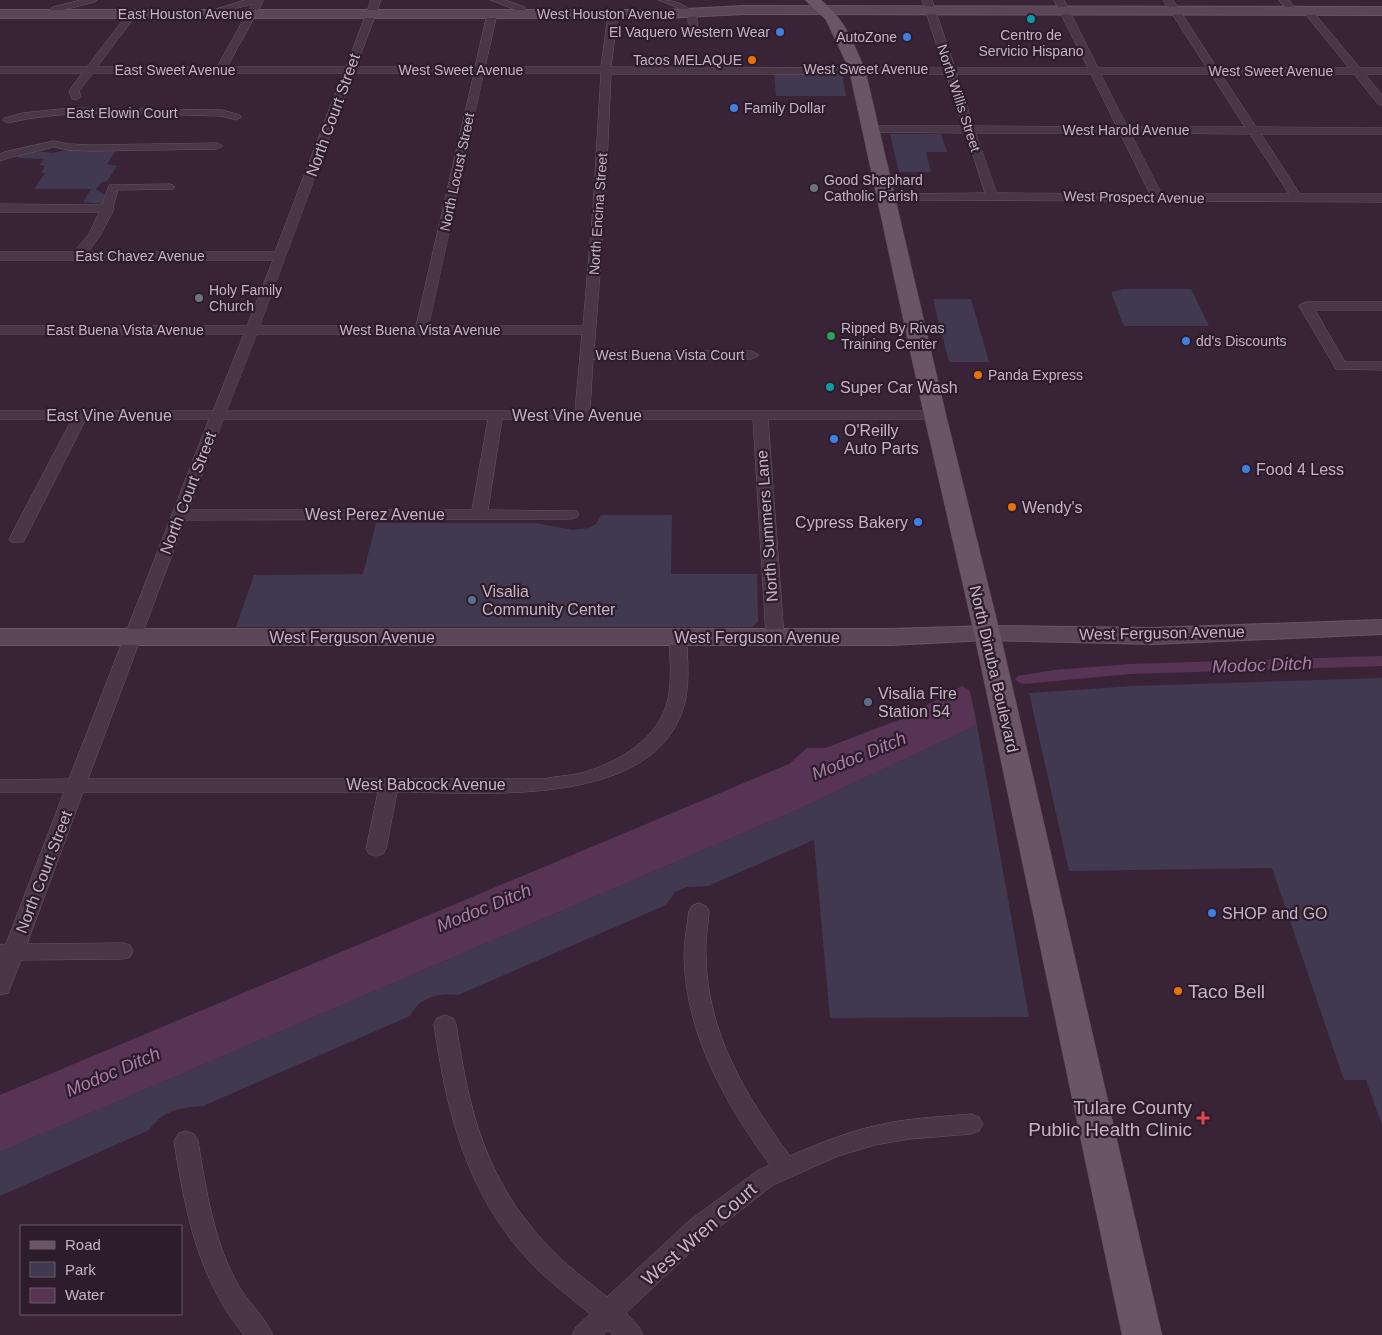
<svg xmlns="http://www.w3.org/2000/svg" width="1382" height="1335" viewBox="0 0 1382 1335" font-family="Helvetica,sans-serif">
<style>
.green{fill:#40394f}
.water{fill:#583454}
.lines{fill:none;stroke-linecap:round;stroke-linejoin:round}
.canal{fill:#583454;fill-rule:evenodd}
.street-casing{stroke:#675565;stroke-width:1}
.secondary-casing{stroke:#675565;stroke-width:2}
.primary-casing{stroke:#524150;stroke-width:1}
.street{fill:#493747;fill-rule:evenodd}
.secondary{fill:#5b4658;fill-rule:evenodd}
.primary{fill:#695567;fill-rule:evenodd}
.culture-dot{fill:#0f9aa8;stroke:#2d1d2c;stroke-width:2}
.shop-dot{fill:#3f7fe0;stroke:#2d1d2c;stroke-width:2}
.food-dot{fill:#e8710a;stroke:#2d1d2c;stroke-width:2}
.worship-dot{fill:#6b7280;stroke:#2d1d2c;stroke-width:2}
.leisure-dot{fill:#2e9e5b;stroke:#2d1d2c;stroke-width:2}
.service-dot{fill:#5c6f8a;stroke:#2d1d2c;stroke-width:2}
.health-dot{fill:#e0444e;stroke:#2d1d2c;stroke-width:2}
.labels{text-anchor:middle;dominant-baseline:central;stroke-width:4.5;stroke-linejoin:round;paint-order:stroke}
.far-street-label{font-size:14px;fill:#c5b2c2;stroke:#2d1d2c}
.far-poi-label{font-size:14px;fill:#c5b2c2;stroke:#2d1d2c;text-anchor:start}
.street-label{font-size:16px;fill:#c5b2c2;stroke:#2d1d2c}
.poi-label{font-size:16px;fill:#c5b2c2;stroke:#2d1d2c;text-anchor:start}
.water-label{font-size:18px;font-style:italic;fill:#aa7da6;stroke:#2d1d2c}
.near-poi-label{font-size:19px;fill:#c5b2c2;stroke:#2d1d2c;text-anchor:start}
.near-street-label{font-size:19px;fill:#c5b2c2;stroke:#2d1d2c}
</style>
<rect width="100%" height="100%" fill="#382436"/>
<g class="green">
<polygon points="774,73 842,73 846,96 776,96"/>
<polygon points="890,134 941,134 947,152 926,152 931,172 899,172"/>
<polygon points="66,150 116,150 107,164 117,166 107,181 101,183 96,189 106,196 103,204 83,202 91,189 34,189 45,173 41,173 45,166 39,165 44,159 19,158 15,154 36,151 53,153"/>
<polygon points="1123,289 1191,289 1209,326 1124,326 1112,295 1112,292"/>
<polygon points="933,299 971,299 989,362 949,362"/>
<polygon points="601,515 672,515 671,574 757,574 758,622 752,627 236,627 254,575 363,574 376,523 536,523 573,530 588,528 596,524"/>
<polygon points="1382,678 1382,1125 1366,1080 1344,1080 1272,868 1069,871 1029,693 1134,686"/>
<path d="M977 725 1029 1017 830 1018 814 840 708 886 687 887 675 892 666 905 458 995C438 993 420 997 410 1016L203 1106C179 1108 164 1110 149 1130L0 1196V1152L799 809Z"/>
</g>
<polygon class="water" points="962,686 970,691 977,725 799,809 0,1152 0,1095 789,764 807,748 825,748 904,718"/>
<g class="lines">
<polygon class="canal" points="1382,656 1382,666 1131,674 1023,684 1018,682 1015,679 1018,676 1054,670 1131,664"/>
<defs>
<g id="street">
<polygon points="81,0 97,0 95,2 59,11 48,17 43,14 53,7"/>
<path d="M245 0H264L227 67H346L371 0H381L356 67H475L487 14 492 11 497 14 485 67H601L608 14 613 11 618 14 611 67 944 68 922 0H932L955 68H1088L1054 0H1064L1098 68H1207L1163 0H1173L1217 68H1349L1302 10 1307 7 1310 8 1360 68H1382V74H1365L1382 95V105L1378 104 1354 74H1221L1256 127 1382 128V134H1261L1300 194H1382V202L886 200 882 198 880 196 882 194 985 193 966 133 870 132 865 129 870 126H963L946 74H611L605 208 594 351H752L759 355 752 359H593L590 411H935L940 412 942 415 940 418 935 419H768L784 636 781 640 775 641 769 640 766 636 753 419H502L488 510 577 511 579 514 577 517 571 519 185 520 88 779H543C556 776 569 776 581 773 618 763 660 738 668 699 672 679 670 657 669 637L672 633 678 632 684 633 687 637C687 662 691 688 682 712 647 810 478 792 397 792L386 849 383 854 376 856 369 854 366 849 378 792H83L27 944 123 943 130 945 133 951 130 957 123 959 21 960 8 993 0 995V945L6 944 64 792H0V780L69 779 209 419H86L25 539 23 542H11L9 539 72 419H0V411H213L244 334H0V326H247L273 260H0V252H74L89 234 99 212H0V204L102 205 109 185 169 184 173 185 175 187 173 189 118 190 113 207 114 209 101 234 88 252H275L343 73H93L79 91 81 97 76 100 72 99 69 91 82 73H0V67H87L129 12 132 11 137 14 97 67H217L252 4 206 17 201 14ZM354 73H474L416 326H260ZM484 73H601L593 208 583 326H429ZM957 74H1091L1117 127 974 126ZM1101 74H1211L1245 127H1128ZM976 133H1120L1150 194 997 193ZM1131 133 1250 134 1289 194H1162ZM257 334H582L575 411H227ZM224 419H488L472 510H189Z"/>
<polygon points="491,0 505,0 525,7 527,14 522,17 519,16 517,11"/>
<path d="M659 0C676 0 684 4 696 14L699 35 697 37H691L689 35 688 17 678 8Z"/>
<polygon points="1279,0 1289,0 1297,10 1295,12 1289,12"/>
<path d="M71 108 222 110 240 115 241 117 236 120 221 116C154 115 73 107 8 123L3 120 4 118 23 113Z"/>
<polygon points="54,141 68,144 92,145 217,143 223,146 217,149 92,151 68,150 54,147 12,157 0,161 0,154 4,152"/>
<polygon points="1306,302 1382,302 1382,310 1315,310 1345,362 1382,362 1382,370 1336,369 1299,306"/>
<path d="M699 903 706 906 709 911C708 926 705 941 706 956 707 1033 746 1096 790 1156 817 1144 845 1133 874 1126 906 1118 939 1117 971 1114L979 1117 983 1124 979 1131 971 1134 910 1139 875 1145 838 1156 773 1185 708 1236 626 1313 639 1327 643 1335H613L608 1330 603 1335H572L576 1327 590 1314C570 1297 547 1280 529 1261 466 1192 447 1114 434 1024L437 1018 445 1015 453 1018 456 1024C469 1111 485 1179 547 1245 565 1265 587 1280 607 1297L690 1220 757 1171 770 1165C725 1103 686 1035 684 957 684 941 687 926 689 911L692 906Z"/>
<path d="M186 1131 194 1134 198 1141C206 1189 213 1238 236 1281 246 1301 264 1315 273 1335H244C198 1279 185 1211 174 1141L178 1134Z"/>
</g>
<g id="secondary">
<polygon points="744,6 1382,7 1382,15 744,14 666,18 0,18 0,10 666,10"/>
<polygon points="1382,620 1382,634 1153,644 987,640 891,645 0,645 0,629 891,629 987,626 1153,628"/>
</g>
<path id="primary" d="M805 0H821C847 22 851 39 865 69L946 415 1000 633 1162 1335H1122L974 633 924 415 849 69 826 20Z"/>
</defs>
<use href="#street" class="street-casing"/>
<use href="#secondary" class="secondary-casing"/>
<use href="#primary" class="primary-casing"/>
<use href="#street" class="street"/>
<use href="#secondary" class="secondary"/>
<use href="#primary" class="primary"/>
</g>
<g class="culture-dot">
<circle cx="1031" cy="19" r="5"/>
<circle cx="830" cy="387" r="5"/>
</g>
<g class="shop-dot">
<circle cx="780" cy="32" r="5"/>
<circle cx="907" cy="37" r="5"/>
<circle cx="734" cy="108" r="5"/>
<circle cx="1186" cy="341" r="5"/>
<circle cx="834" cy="439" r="5"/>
<circle cx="1246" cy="469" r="5"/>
<circle cx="918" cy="522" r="5"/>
<circle cx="1212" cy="913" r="5"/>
</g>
<g class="food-dot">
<circle cx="752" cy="60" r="5"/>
<circle cx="978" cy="375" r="5"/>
<circle cx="1012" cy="507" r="5"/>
<circle cx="1178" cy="991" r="5"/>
</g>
<g class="worship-dot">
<circle cx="814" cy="188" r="5"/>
<circle cx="199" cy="298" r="5"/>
</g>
<circle class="leisure-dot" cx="831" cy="336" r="5"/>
<g class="service-dot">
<circle cx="472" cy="600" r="5"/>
<circle cx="868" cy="702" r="5"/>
</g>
<path class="health-dot" d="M1200.5 1110.5h5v5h5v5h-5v5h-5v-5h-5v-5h5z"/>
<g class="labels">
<g class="far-street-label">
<text x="185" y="14">East Houston Avenue</text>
<text x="606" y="14">West Houston Avenue</text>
<text x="866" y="69">West Sweet Avenue</text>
<text x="175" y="70">East Sweet Avenue</text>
<text x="461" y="70">West Sweet Avenue</text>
<text x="1271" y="71">West Sweet Avenue</text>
<text transform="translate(959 98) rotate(72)">North Willis Street</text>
<text x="122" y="113">East Elowin Court</text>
<text x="1126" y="130">West Harold Avenue</text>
<text transform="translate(457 172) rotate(-78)">North Locust Street</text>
<text transform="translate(1134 197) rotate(1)">West Prospect Avenue</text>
<text transform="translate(598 214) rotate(-86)">North Encina Street</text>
<text x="140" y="256">East Chavez Avenue</text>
<text x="125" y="330">East Buena Vista Avenue</text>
<text x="420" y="330">West Buena Vista Avenue</text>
<text x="670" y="355">West Buena Vista Court</text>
</g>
<g class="far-poi-label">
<text x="770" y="32" text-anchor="end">El Vaquero Western Wear</text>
<text x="1031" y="35" text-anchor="middle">Centro de<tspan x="1031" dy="16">Servicio Hispano</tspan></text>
<text x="897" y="37" text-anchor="end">AutoZone</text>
<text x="742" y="60" text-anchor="end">Tacos MELAQUE</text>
<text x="744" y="108">Family Dollar</text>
<text x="824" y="180">Good Shephard<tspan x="824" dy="16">Catholic Parish</tspan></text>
<text x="209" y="290">Holy Family<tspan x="209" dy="16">Church</tspan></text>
<text x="841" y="328">Ripped By Rivas<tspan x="841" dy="16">Training Center</tspan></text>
<text x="1196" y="341">dd's Discounts</text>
<text x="988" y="375">Panda Express</text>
</g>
<g class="street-label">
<text transform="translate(333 115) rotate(-70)">North Court Street</text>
<text x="109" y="415">East Vine Avenue</text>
<text x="577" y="415">West Vine Avenue</text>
<text transform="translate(188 493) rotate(-69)">North Court Street</text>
<text x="375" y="514">West Perez Avenue</text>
<text transform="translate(767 526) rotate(-94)">North Summers Lane</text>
<text transform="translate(1162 633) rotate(-1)">West Ferguson Avenue</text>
<text x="352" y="637">West Ferguson Avenue</text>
<text x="757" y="637">West Ferguson Avenue</text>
<text transform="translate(994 669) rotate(77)">North Dinuba Boulevard</text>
<text x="426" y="784">West Babcock Avenue</text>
<text transform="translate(44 872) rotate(-69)">North Court Street</text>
</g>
<g class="poi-label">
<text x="840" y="387">Super Car Wash</text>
<text x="844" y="430">O'Reilly<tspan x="844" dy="18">Auto Parts</tspan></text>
<text x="1256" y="469">Food 4 Less</text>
<text x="1022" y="507">Wendy's</text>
<text x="908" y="522" text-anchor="end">Cypress Bakery</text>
<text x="482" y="591">Visalia<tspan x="482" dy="18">Community Center</tspan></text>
<text x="878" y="693">Visalia Fire<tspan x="878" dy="18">Station 54</tspan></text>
<text x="1222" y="913">SHOP and GO</text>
</g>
<g class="water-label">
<text transform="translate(1262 665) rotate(-2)">Modoc Ditch</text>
<text transform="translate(859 756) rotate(-22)">Modoc Ditch</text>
<text transform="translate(484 908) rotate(-22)">Modoc Ditch</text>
<text transform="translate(113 1072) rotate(-23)">Modoc Ditch</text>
</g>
<g class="near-poi-label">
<text x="1188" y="991">Taco Bell</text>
<text x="1192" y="1107" text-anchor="end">Tulare County<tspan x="1192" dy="22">Public Health Clinic</tspan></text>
</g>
<g class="near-street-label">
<text transform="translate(699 1234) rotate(-41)">West Wren Court</text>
</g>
</g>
<rect x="20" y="1225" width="162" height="90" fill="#2d1d2c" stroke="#6a5968"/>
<rect x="30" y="1241" width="25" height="8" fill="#695567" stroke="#6a5968"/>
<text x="65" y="1250" font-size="15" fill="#c5b2c2">Road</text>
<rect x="30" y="1262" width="25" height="15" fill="#40394f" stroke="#6a5968"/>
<text x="65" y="1275" font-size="15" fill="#c5b2c2">Park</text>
<rect x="30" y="1288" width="25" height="15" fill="#583454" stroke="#6a5968"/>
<text x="65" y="1300" font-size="15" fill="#c5b2c2">Water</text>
</svg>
